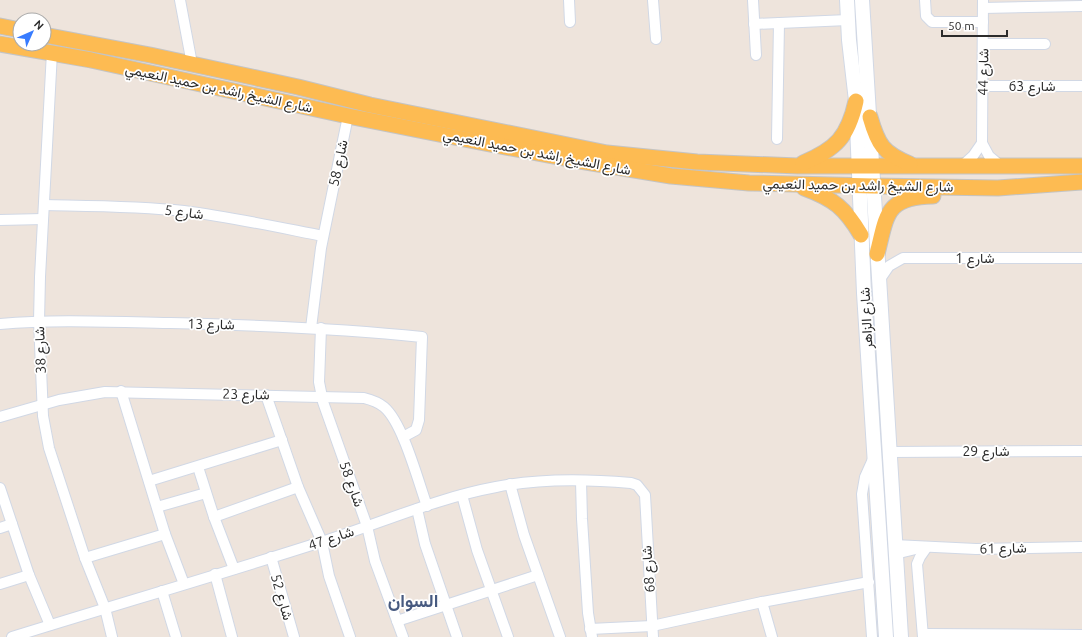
<svg xmlns="http://www.w3.org/2000/svg" width="1082" height="637" viewBox="0 0 1082 637" font-family="Ubuntu,Vazirmatn,sans-serif">
<style>
.lines{fill:none;stroke-linecap:round;stroke-linejoin:round}
.street-casing{stroke:#d1d8e5;stroke-width:12}
.secondary-casing{stroke:#d1d8e5;stroke-width:16}
.primary-casing{stroke:#c4c4c4;stroke-width:17}
.street{stroke:#fff;stroke-width:10}
.secondary{stroke:#fff;stroke-width:14}
.primary{stroke:#fdbb52;stroke-width:15}
.labels{text-anchor:middle;dominant-baseline:central;stroke-width:3.5;stroke-linejoin:round;paint-order:stroke}
.street-label{font-size:14px;fill:#2b2b2b;stroke:#fff}
.district-label{font-size:18px;font-weight:bold;fill:#475a80;stroke:#fff}
</style>
<rect width="100%" height="100%" fill="#eee4dc"/>
<g class="lines">
<defs>
<g id="street">
<polyline points="180,0 192,64"/>
<polyline points="569,0 570,22"/>
<polyline points="653,0 656,39"/>
<polyline points="753,0 756,55"/>
<polyline points="925,0 926,16 932,22 983,22"/>
<polyline points="983,0 982,143 989,156 1001,166"/>
<polyline points="983,8 1082,6"/>
<polyline points="754,24 848,20"/>
<polyline points="983,44 1045,44"/>
<polyline points="52,52 40,277 39,321 43,416 49,448 85,558 105,608 112,637"/>
<polyline points="983,86 1082,86"/>
<polyline points="777,139 779,23"/>
<polyline points="962,166 973,156 982,143"/>
<path d="M44 205C91 206 138 206 184 211 231 217 277 227 323 236"/>
<polyline points="0,220 43,219"/>
<polyline points="878,282 889,266 903,258 1082,258"/>
<path d="M0 324C57 319 113 322 170 323 254 325 338 328 422 337L419 420 416 430 403 437"/>
<polyline points="311,328 321,248 348,116"/>
<polyline points="321,328 319,382 323,402 367,526 375,561 403,637"/>
<polyline points="121,391 165,534 184,584"/>
<polyline points="266,395 298,487 322,542 329,576 350,637"/>
<path d="M0 417 59 400 105 392 364 398C372 400 378 402 384 407 403 423 418 481 427 506"/>
<polyline points="889,452 1082,451"/>
<polyline points="198,467 214,517 234,569"/>
<polyline points="149,481 282,440"/>
<polyline points="581,481 582,519 588,613 592,637"/>
<polyline points="510,484 524,535 560,637"/>
<polyline points="0,488 29,575 50,625"/>
<polyline points="462,495 477,550 508,637"/>
<polyline points="157,507 206,493"/>
<polyline points="417,509 425,544 457,637"/>
<polyline points="214,517 298,487"/>
<polyline points="0,528 12,524"/>
<polyline points="894,545 976,549 1082,547"/>
<polyline points="895,554 920,548"/>
<polyline points="271,557 294,637"/>
<polyline points="85,558 165,534"/>
<polyline points="215,574 232,637"/>
<polyline points="0,584 29,575"/>
<polyline points="162,591 176,637"/>
<polyline points="762,602 772,637"/>
<polyline points="397,621 538,575"/>
<polyline points="590,629 652,626 762,602 869,582"/>
<polyline points="923,634 1082,635"/>
<path d="M12 637C115 605 218 575 321 542 379 524 436 498 496 487 540 478 586 479 631 483L637 485 645 495 653 637"/>
<polyline points="872,637 862,494 865,477 874,457"/>
<polyline points="923,637 917,564 920,557 927,547"/>
</g>
<g id="secondary">
<polyline points="847,0 849,40 856,101 864,293 886,637"/>
<polyline points="862,0 901,637"/>
</g>
<g id="primary">
<polyline points="0,26 20,30"/>
<polyline points="44,35 150,55 298,87 370,105 607,153 697,162 798,166 1082,166"/>
<polyline points="0,44 91,60 348,116 459,138 574,160 671,176 749,183 873,186 998,188 1082,182"/>
<path d="M870 117C878 145 883 153 910 164"/>
<path d="M803 163C836 149 848 137 856 101"/>
<path d="M804 188C834 199 845 208 861 235"/>
<path d="M877 254C887 215 885 197 933 196"/>
</g>
</defs>
<use href="#street" class="street-casing"/>
<use href="#secondary" class="secondary-casing"/>
<use href="#primary" class="primary-casing"/>
<use href="#street" class="street"/>
<use href="#secondary" class="secondary"/>
<use href="#primary" class="primary"/>
</g>
<g class="labels">
<g class="street-label">
<text transform="translate(983 72) rotate(-89)">شارع 44</text>
<text x="1032" y="86">شارع 63</text>
<text transform="translate(219 88) rotate(12)">شارع الشيخ راشد بن حميد النعيمي</text>
<text transform="translate(537 152) rotate(11)">شارع الشيخ راشد بن حميد النعيمي</text>
<text transform="translate(338 163) rotate(-78)">شارع 58</text>
<text transform="translate(858 185) rotate(1)">شارع الشيخ راشد بن حميد النعيمي</text>
<text transform="translate(184 212) rotate(7)">شارع 5</text>
<text x="975" y="258">شارع 1</text>
<text transform="translate(866 318) rotate(-93)">شارع الزاهر</text>
<text transform="translate(211 324) rotate(1)">شارع 13</text>
<text transform="translate(40 350) rotate(-92)">شارع 38</text>
<text transform="translate(246 394) rotate(1)">شارع 23</text>
<text x="986" y="451">شارع 29</text>
<text transform="translate(352 484) rotate(70)">شارع 58</text>
<text transform="translate(331 538) rotate(-19)">شارع 47</text>
<text transform="translate(1003 548) rotate(-1)">شارع 61</text>
<text transform="translate(648 569) rotate(-94)">شارع 68</text>
<text transform="translate(282 597) rotate(74)">شارع 52</text>
</g>
<g class="district-label">
<text x="413" y="600">السوان</text>
</g>
</g>
<g transform="translate(32 32) rotate(45)"><circle r="19" fill="#ffffff" stroke="#aaaaaa"/>
<path d="M0-3L7 15L0 10L-7 15Z" fill="#387cff"/>
<text y="-6" font-size="11" font-weight="bold" text-anchor="middle" fill="#2b2b2b">N</text>
</g>
<path d="M942 30v6h65v-6" fill="none" stroke="#2b2b2b" stroke-width="2"/>
<text x="948" y="30" font-size="12" fill="#2b2b2b" stroke="#ffffff" stroke-width="3" paint-order="stroke">50 m</text>
</svg>
